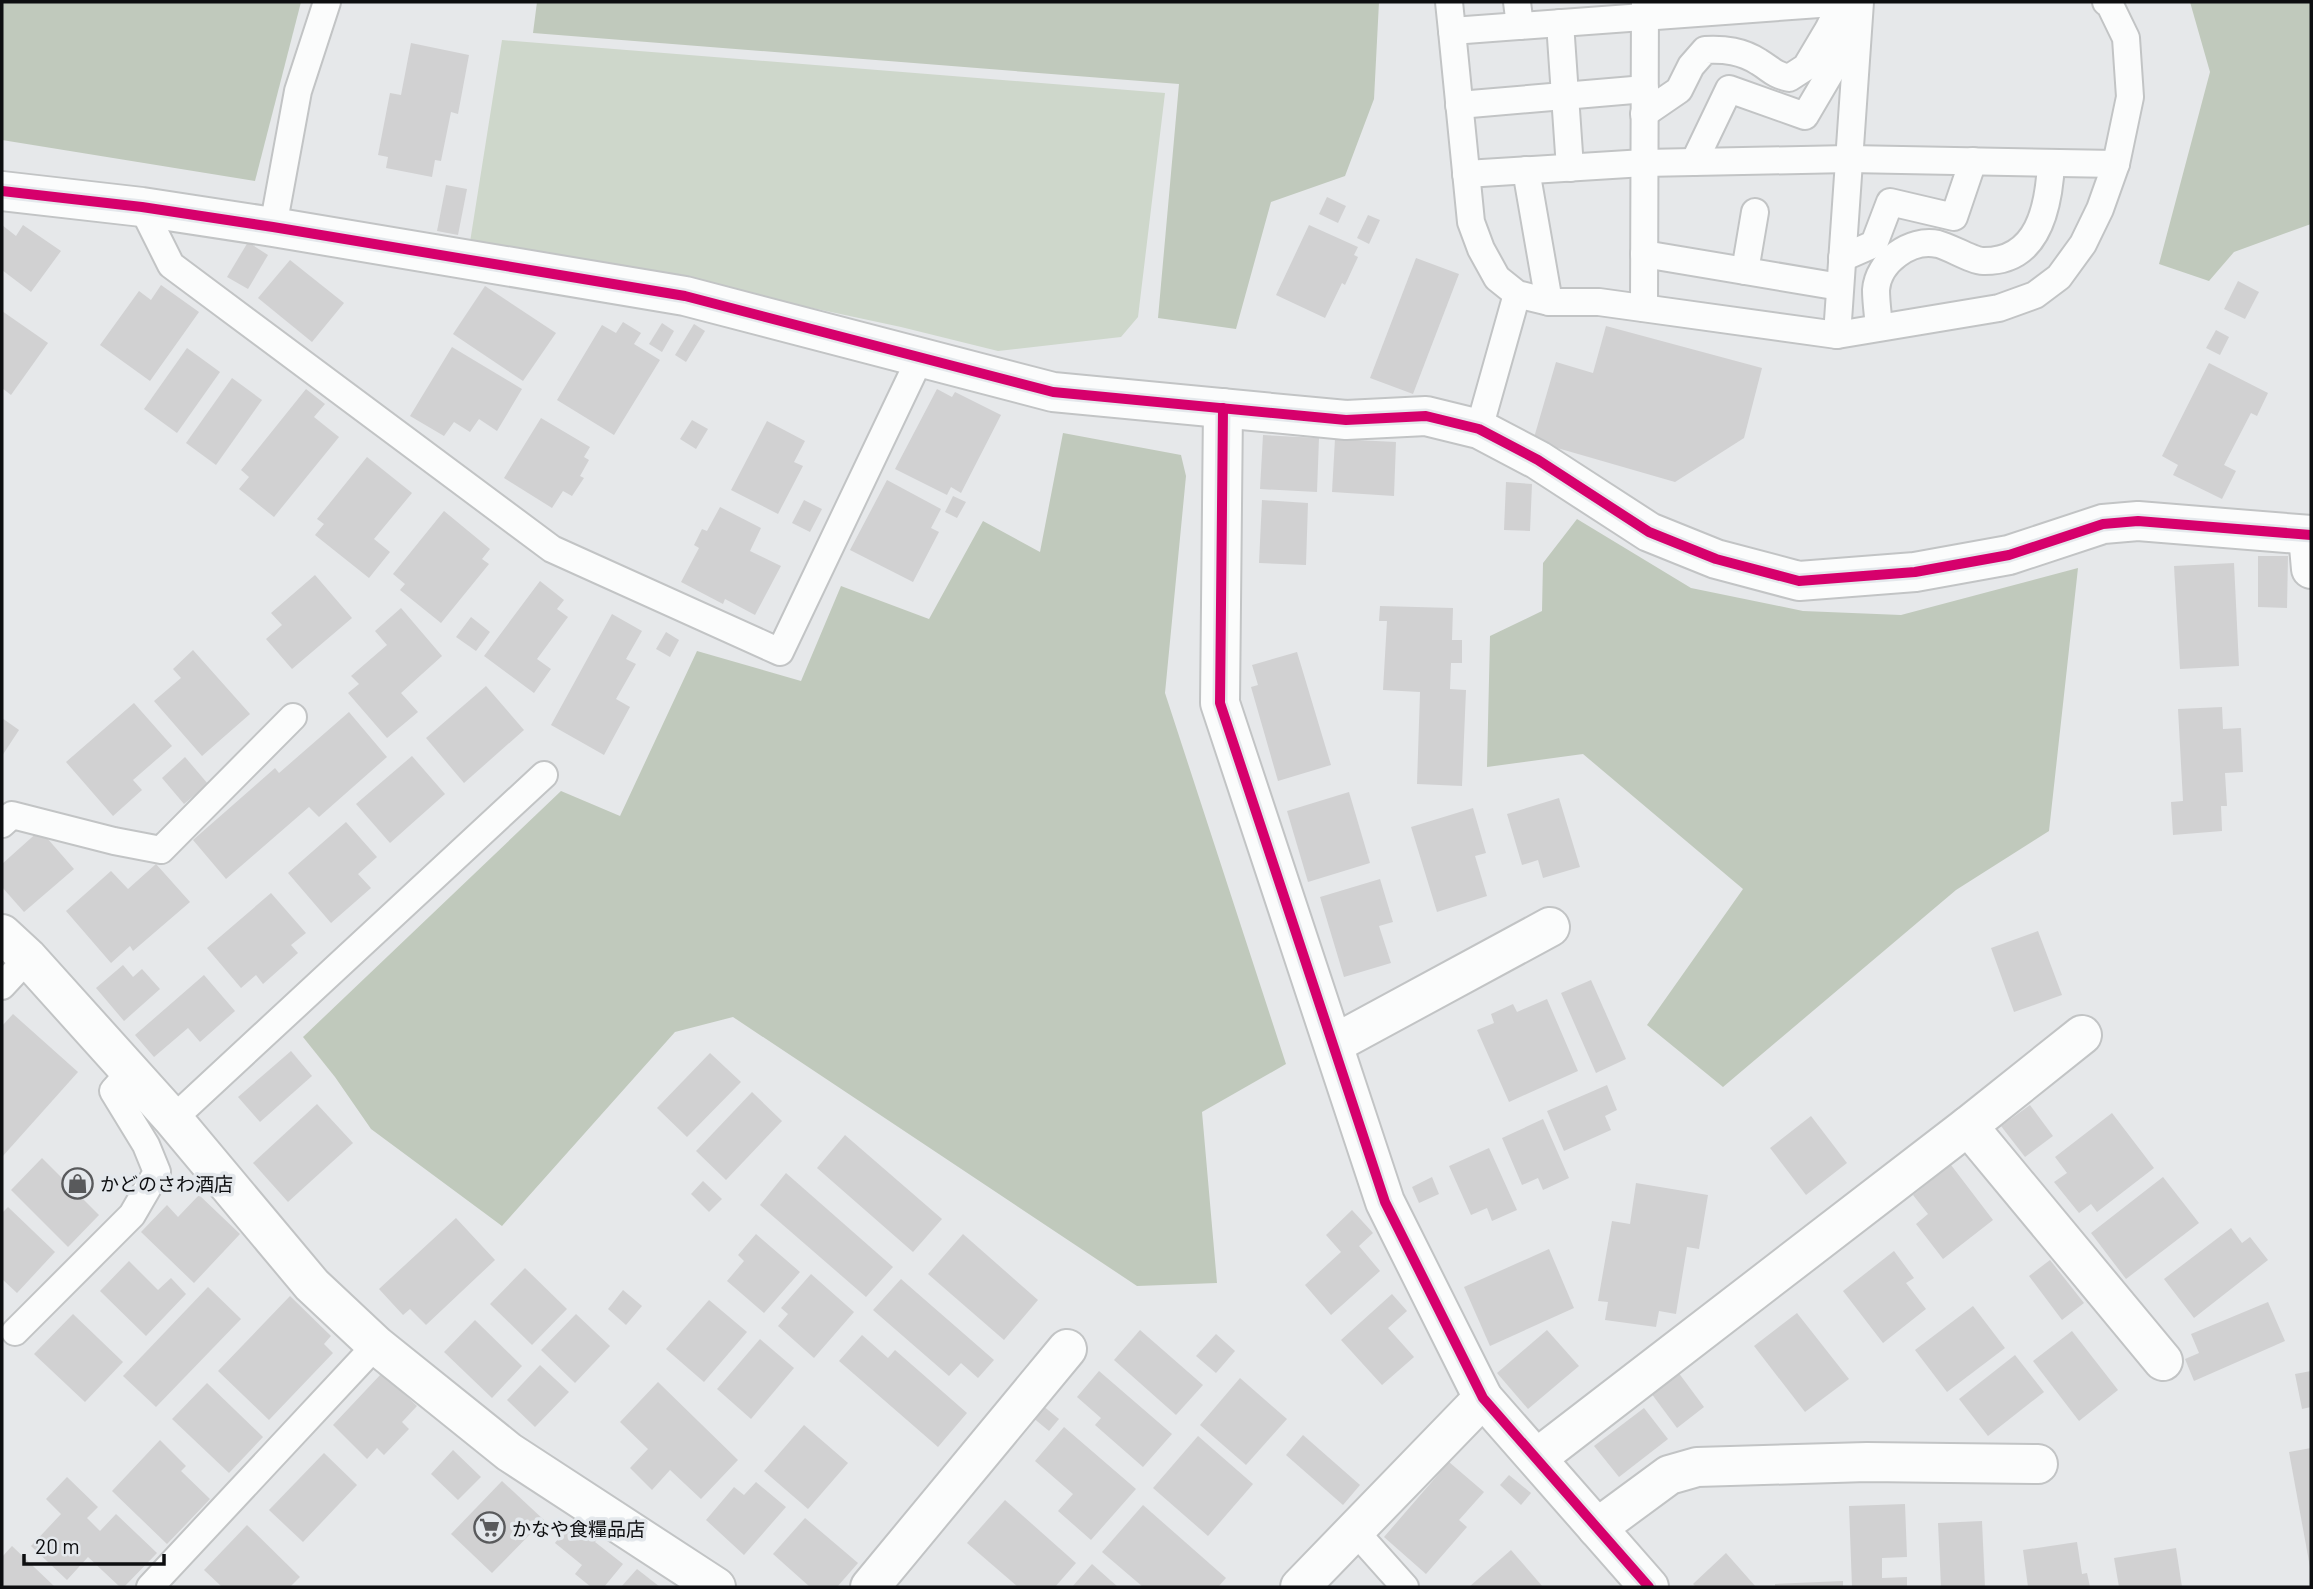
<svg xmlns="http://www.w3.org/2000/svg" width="2313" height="1589" viewBox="0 0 2313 1589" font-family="Barlow,'Noto Sans JP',sans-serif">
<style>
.green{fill:#ced7cb}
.forest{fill:#c0c9bc}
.building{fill:#d1d1d2}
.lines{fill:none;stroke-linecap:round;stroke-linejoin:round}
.service-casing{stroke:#c2c4c5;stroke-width:30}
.minor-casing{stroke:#c2c4c5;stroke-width:42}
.service{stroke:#fbfcfc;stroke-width:26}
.minor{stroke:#fbfcfc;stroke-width:38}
.cycleway-casing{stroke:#e4e8ec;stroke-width:15}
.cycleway{stroke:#d6006c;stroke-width:10}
.labels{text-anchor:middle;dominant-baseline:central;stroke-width:7;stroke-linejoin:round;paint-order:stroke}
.poi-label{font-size:19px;fill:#0d0e10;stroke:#e4e8ec;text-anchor:start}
</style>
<rect width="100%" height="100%" fill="#e6e8ea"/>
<polygon class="green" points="502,40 1165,93 1138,317 1121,337 998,351 901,327 737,292 470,242"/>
<g class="forest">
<polygon points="2,2 301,2 255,181 2,140"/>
<polygon points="537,2 1379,2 1374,99 1345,176 1271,202 1236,329 1158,318 1179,84 533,33"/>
<polygon points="2190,2 2311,2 2311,224 2234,252 2209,281 2159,264 2210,72"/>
<polygon points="1063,433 1181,455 1186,476 1165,693 1286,1064 1202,1112 1217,1283 1137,1286 733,1017 675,1032 502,1226 371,1129 335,1077 303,1037 561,791 620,816 697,651 801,681 841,586 929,619 983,521 1040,552"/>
<polygon points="1577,519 1691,588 1803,611 1901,615 2078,568 2049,831 1956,890 1723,1087 1647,1025 1743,889 1583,754 1487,767 1490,636 1542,611 1543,563"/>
</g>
<g class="building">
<polygon points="411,43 469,55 458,114 451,112 441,161 435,160 432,177 386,168 388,157 378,155 390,93 401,95"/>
<polygon points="446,185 467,189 458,235 437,231"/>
<polygon points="1327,197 1346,206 1338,223 1319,214"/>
<polygon points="1368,215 1380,220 1369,244 1357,238"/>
<polygon points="2,225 16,236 23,225 61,251 31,292 2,270"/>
<polygon points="1309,225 1358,247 1354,255 1358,257 1345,285 1342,283 1325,318 1276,295"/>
<polygon points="248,242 268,255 248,289 227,277"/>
<polygon points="1416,258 1459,274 1413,394 1370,378"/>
<polygon points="290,260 344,303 312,342 258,298"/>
<polygon points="2238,281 2259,292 2245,319 2224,309"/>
<polygon points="161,285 199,312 150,381 100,345 139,291 151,300"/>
<polygon points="485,286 556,333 523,381 453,334"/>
<polygon points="2,311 48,343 11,395 2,388"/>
<polygon points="623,322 641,333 634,344 660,360 614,435 557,400 602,325 616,333"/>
<polygon points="662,323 674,331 662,352 649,344"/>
<polygon points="694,324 705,331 686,362 675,355"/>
<polygon points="1606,326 1762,368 1744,438 1675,482 1533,441 1556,362 1593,373"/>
<polygon points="2216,330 2229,337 2220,355 2206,348"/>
<polygon points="452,347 522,389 497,431 479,419 470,432 454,422 444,436 410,416"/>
<polygon points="187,348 220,372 177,433 144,409"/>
<polygon points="2209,363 2268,393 2257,416 2251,413 2224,465 2236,471 2222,499 2173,475 2178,465 2162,456"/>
<polygon points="232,378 262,400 216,465 186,443"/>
<polygon points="306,389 325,404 314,417 339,437 274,517 239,489 249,477 241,470"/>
<polygon points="937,389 952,397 955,392 1001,415 961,493 951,487 947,495 895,469"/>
<polygon points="541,418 590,447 584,457 589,460 580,476 584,478 572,496 563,491 552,508 504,478"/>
<polygon points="692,420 708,429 696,449 680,439"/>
<polygon points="767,421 805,441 794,462 803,466 778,514 731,490"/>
<polygon points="1263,435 1319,438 1317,492 1260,489"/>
<polygon points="1335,439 1396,442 1394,496 1332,492"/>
<polygon points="367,457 412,493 374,539 390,552 369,578 315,535 324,524 317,519"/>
<polygon points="887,480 941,509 931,528 939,532 913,582 850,550"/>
<polygon points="1506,482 1532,484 1530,531 1504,530"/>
<polygon points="953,496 966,502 957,518 945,512"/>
<polygon points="804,500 822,509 810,532 792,523"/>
<polygon points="1262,500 1308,503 1306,565 1259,563"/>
<polygon points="720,507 761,528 750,551 781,566 755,615 725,599 723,604 681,582 699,548 694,545 702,529 707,531"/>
<polygon points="444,511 490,549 482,559 489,564 441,623 400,590 405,584 393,574"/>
<polygon points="2258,556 2288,556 2287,608 2258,607"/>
<polygon points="2234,563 2239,666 2180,669 2174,566"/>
<polygon points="315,575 352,618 292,669 266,639 282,625 271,613"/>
<polygon points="540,581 564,600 557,609 568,617 537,659 551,669 534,693 484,656"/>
<polygon points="1380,606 1453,608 1452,640 1462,640 1462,663 1451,663 1450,689 1466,690 1462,786 1417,784 1420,692 1383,690 1387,621 1379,621"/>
<polygon points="401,608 442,656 401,693 418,712 387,738 348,693 359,684 351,676 387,645 375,631"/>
<polygon points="612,614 642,631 626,659 636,664 616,699 630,707 604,755 551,725"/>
<polygon points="471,617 490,632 476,651 456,637"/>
<polygon points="666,632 679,640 670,657 656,649"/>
<polygon points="193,650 250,714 202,756 154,701 181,678 173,669"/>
<polygon points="1297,652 1331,765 1278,781 1251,687 1258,685 1252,665"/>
<polygon points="486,686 524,730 464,783 426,738"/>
<polygon points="134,703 172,746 133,780 142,790 113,816 66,762"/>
<polygon points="2222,707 2223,729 2241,728 2243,772 2225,773 2227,806 2221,806 2222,831 2173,835 2171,802 2183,801 2178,709"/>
<polygon points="349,712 387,757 319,817 309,807 226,879 193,840 275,768 279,773"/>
<polygon points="2,718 19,730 2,756"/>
<polygon points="412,756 445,794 390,843 356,804"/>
<polygon points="185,757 208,784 184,804 162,778"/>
<polygon points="1349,792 1370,863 1308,882 1287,811"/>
<polygon points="1559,798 1580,867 1543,878 1538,860 1522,865 1507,814"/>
<polygon points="1473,808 1486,853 1475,856 1487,896 1437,912 1411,827"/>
<polygon points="346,822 377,857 358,874 371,888 331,923 288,873"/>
<polygon points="40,830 74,869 24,912 2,887 2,864"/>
<polygon points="156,864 190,902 133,951 130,946 111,963 66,911 111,871 128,889"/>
<polygon points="1380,879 1393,922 1379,926 1391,963 1344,977 1320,897"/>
<polygon points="271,893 306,933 291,945 298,953 263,984 256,975 241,988 207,948"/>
<polygon points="2038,931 2062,995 2014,1012 1991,948"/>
<polygon points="123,965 133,977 142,969 160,989 124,1021 96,988"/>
<polygon points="204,975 235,1011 200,1042 188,1028 154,1057 135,1035"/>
<polygon points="1591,980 1626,1059 1596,1073 1561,993"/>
<polygon points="1547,999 1578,1071 1509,1102 1477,1030 1494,1023 1491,1014 1513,1004 1517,1012"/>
<polygon points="13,1014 78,1072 2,1157 2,1026"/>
<polygon points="291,1051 312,1076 260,1122 238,1097"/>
<polygon points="710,1053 741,1082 687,1137 657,1108"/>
<polygon points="1607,1085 1617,1110 1605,1116 1611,1130 1564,1151 1547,1111"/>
<polygon points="752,1092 782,1121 726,1180 696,1151"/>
<polygon points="317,1104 353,1143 288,1202 253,1163"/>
<polygon points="2030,1105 2053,1136 2025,1157 2001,1126"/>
<polygon points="2112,1113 2154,1168 2097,1212 2091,1204 2079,1213 2054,1182 2067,1173 2055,1157"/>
<polygon points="1811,1116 1847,1163 1806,1195 1770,1148"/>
<polygon points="1543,1119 1569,1178 1543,1190 1538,1178 1522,1185 1502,1138"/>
<polygon points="845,1135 942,1219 913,1252 817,1168"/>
<polygon points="1489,1148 1517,1210 1492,1221 1487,1208 1471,1215 1449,1166"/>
<polygon points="42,1158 99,1215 68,1247 11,1190"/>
<polygon points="1951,1165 1993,1220 1943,1259 1916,1224 1928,1214 1913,1195"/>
<polygon points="786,1173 893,1267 866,1297 760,1205"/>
<polygon points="1432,1177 1439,1194 1419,1203 1412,1187"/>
<polygon points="2163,1177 2199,1223 2126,1279 2091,1233"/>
<polygon points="703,1181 722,1199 709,1212 691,1194"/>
<polygon points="1636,1183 1708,1195 1699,1249 1687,1247 1676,1314 1659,1311 1656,1327 1605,1320 1608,1302 1598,1301 1612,1221 1630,1224"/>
<polygon points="199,1195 240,1234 194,1283 141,1232 167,1205 178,1217"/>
<polygon points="8,1207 55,1252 17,1293 2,1279 2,1213"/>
<polygon points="1352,1210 1373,1233 1359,1246 1380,1271 1331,1315 1305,1285 1341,1252 1326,1235"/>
<polygon points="456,1218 495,1260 426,1325 410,1309 403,1315 379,1289"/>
<polygon points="2231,1228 2242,1243 2250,1237 2268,1260 2194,1318 2164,1279"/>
<polygon points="756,1234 800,1272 764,1313 727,1281 744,1261 738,1255"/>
<polygon points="963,1234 1038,1300 1004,1340 928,1274"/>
<polygon points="1549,1249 1574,1308 1490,1346 1464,1287"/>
<polygon points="1894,1251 1914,1278 1906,1283 1926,1309 1883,1343 1843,1291"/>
<polygon points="2050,1260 2084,1303 2062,1320 2029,1276"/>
<polygon points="129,1261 158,1290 171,1278 186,1294 146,1336 100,1291"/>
<polygon points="525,1268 567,1309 532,1345 490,1304"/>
<polygon points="811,1274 854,1312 814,1358 778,1326 788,1314 781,1308"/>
<polygon points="901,1279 994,1360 978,1378 961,1363 949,1376 873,1310"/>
<polygon points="208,1287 241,1319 156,1407 123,1376"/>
<polygon points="623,1290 642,1306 626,1325 608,1309"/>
<polygon points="1392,1294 1407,1311 1388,1328 1414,1357 1382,1385 1341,1340"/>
<polygon points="290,1296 331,1336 324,1344 333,1353 269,1420 218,1371"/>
<polygon points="709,1300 747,1332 704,1382 666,1349"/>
<polygon points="2268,1302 2285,1341 2194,1381 2185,1359 2199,1353 2191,1334"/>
<polygon points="1973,1306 2005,1348 1947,1392 1915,1350"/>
<polygon points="1797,1313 1849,1379 1805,1412 1754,1346"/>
<polygon points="73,1314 123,1362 85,1402 34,1354"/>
<polygon points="576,1314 610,1346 575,1383 541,1350"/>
<polygon points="475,1320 522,1366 492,1398 444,1352"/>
<polygon points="1140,1330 1203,1385 1176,1415 1114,1360"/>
<polygon points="1547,1330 1579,1366 1528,1409 1497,1373"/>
<polygon points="2072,1331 2118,1390 2079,1421 2033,1361"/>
<polygon points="1216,1334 1235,1351 1216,1373 1196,1356"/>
<polygon points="862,1335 888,1358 895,1350 967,1413 938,1447 839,1361"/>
<polygon points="760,1339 794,1368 751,1419 717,1389"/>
<polygon points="2015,1355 2044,1392 1988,1436 1959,1399"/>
<polygon points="540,1365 569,1392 535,1427 507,1400"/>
<polygon points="1099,1371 1172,1434 1143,1467 1095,1425 1101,1418 1077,1397"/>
<polygon points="2311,1371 2311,1407 2302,1409 2295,1374"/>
<polygon points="1678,1372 1704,1407 1677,1428 1651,1393"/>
<polygon points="382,1373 417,1406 402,1422 409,1429 384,1455 377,1448 367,1459 333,1425"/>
<polygon points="1240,1378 1287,1419 1246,1465 1200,1425"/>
<polygon points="658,1382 738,1460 701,1499 670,1470 652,1490 630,1468 648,1449 620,1422"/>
<polygon points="207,1383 263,1437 229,1473 172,1419"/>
<polygon points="1042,1405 1059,1419 1049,1431 1032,1417"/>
<polygon points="1644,1408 1668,1439 1619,1477 1594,1446"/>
<polygon points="804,1425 848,1463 808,1509 764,1471"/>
<polygon points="1064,1427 1136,1489 1091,1540 1058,1511 1073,1494 1035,1461"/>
<polygon points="1303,1435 1360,1485 1343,1505 1286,1455"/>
<polygon points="1198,1436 1253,1484 1208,1536 1153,1488"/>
<polygon points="160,1440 186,1466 181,1471 210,1499 167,1544 112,1491"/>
<polygon points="2311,1448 2311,1567 2310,1567 2289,1452"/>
<polygon points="453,1450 481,1477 458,1500 431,1474"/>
<polygon points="324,1453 357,1485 303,1542 269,1510"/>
<polygon points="1449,1462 1484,1492 1459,1520 1467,1527 1426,1574 1384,1537"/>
<polygon points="1509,1475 1531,1493 1521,1505 1500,1485"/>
<polygon points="67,1477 98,1507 87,1518 100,1531 116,1514 157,1553 124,1587 120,1587 88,1557 67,1580 31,1546 61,1514 46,1499"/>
<polygon points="502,1481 544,1520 492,1573 451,1534"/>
<polygon points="756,1482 786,1507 744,1555 706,1520 734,1487 744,1495"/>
<polygon points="1005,1500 1076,1563 1055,1587 1018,1587 967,1543"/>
<polygon points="1905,1504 1907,1557 1882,1558 1882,1578 1907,1577 1907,1587 1852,1587 1849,1506"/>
<polygon points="1143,1505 1226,1578 1218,1587 1143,1587 1102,1552"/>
<polygon points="577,1515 601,1535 595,1542 623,1564 604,1587 591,1587 575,1574 582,1565 555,1543"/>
<polygon points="805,1518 858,1563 837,1587 810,1587 773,1554"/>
<polygon points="1982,1521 1985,1587 1941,1587 1938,1523"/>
<polygon points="247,1525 300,1577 290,1587 222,1587 204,1570"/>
<polygon points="2077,1542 2082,1574 2087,1573 2090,1587 2028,1587 2023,1550"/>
<polygon points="12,1546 55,1587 2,1587 2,1557"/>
<polygon points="2176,1548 2182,1587 2119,1587 2114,1558"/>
<polygon points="1511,1550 1543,1587 1469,1587"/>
<polygon points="1726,1553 1756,1587 1696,1587 1693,1584"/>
<polygon points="1092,1564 1118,1587 1072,1587"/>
<polygon points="637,1569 660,1587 621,1587"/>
<polygon points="1843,1581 1843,1587 1775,1587 1775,1584"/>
</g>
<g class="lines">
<defs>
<g id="service">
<polyline points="1449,2 1452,31"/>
<polyline points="1517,2 1520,26"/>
<polyline points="1847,2 1452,31 1471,222 1481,249 1497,278 1517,294 1549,302 1599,302 1837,335 1999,308 2035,295 2059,277 2083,244 2100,209 2116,164 2130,97 2126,38 2110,5 2106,2"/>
<polyline points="1560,23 1570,168"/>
<polyline points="1459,105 1645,89"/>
<path d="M1644 114 1679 90 1691 66 1705 50C1725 49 1742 51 1759 62 1772 70 1773 74 1789 78L1806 67 1828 30 1842 2"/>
<polyline points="1694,162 1729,89 1805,116 1855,31"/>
<polyline points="1526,170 1549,302"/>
<polyline points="1466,174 1644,163 1849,159 2116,164"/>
<polyline points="142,207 171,265 552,549 780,652 921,356"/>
<polyline points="273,227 298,91 327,2"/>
<polyline points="1644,254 1840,287"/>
<polyline points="1842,258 1874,244 1890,202 1954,217 1973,161"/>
<polyline points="1745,271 1755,212"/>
<polyline points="1644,308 1645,2"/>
<path d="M1879 327C1878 315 1876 302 1876 290 1878 262 1910 238 1938 244 1950 247 1973 261 1983 261 2039 262 2049 206 2051 163"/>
<polyline points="1837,335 1860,2"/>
<polyline points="1479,429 1517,294"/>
<polyline points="2,824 12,815 114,841 161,850 293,717"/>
<polyline points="2,986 28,958"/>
<polyline points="173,1119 544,775"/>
<polyline points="15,1332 132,1215 157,1172 146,1145 113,1091 130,1072"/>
<polyline points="1355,1531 1405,1587"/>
<polyline points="150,1587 376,1345"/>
</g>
<g id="minor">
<polyline points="2,191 142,207 273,227 685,296 1053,392 1346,420 1426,416 1479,429 1538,460 1649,532 1716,559 1799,581 1915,572 2009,555 2103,524 2138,521 2311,535"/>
<polyline points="1223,408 1220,703 1385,1202 1483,1398 1649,1587"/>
<polyline points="2308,535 2311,569"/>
<polyline points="2,934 28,958 173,1119 312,1285 376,1345 509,1452 716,1587"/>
<polyline points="1334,1044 1550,927"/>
<polyline points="1968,1126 2082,1035"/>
<polyline points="1537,1458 1968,1126 2163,1361"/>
<polyline points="1597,1528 1669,1475 1697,1467 1867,1462 2038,1464"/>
<polyline points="870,1587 1067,1349"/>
<polyline points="1300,1587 1483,1398"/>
</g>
</defs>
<use href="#service" class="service-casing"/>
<use href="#minor" class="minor-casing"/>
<use href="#service" class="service"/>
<use href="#minor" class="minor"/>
<defs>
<g id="cycleway">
<polyline points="2,191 142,207 273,227 685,296 1053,392 1346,420 1426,416 1479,429 1538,460 1649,532 1716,559 1799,581 1915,572 2009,555 2103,524 2138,521 2311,535"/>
<polyline points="1223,408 1220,703 1385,1202 1483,1398 1649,1587"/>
</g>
</defs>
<use href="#cycleway" class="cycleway-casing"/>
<use href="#cycleway" class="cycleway"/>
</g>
<defs>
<symbol id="shop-ring" viewBox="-11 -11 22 22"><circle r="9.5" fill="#e4e8ec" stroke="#595a5c" stroke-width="1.5"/><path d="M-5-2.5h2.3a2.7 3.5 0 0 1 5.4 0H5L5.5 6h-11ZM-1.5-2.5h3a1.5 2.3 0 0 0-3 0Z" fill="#595a5c"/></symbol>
<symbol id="supermarket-ring" viewBox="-11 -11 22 22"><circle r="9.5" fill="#e4e8ec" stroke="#595a5c" stroke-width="1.5"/><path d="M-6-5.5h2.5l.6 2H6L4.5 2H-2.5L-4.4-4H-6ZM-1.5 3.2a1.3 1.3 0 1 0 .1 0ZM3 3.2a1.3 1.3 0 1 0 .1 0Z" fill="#595a5c"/></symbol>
</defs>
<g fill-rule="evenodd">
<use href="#shop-ring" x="60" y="1166" width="35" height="35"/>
<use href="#supermarket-ring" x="472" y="1510" width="35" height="35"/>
</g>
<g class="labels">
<g class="poi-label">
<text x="100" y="1183">かどのさわ酒店</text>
<text x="512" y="1528">かなや食糧品店</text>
</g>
</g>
<rect width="2313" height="1589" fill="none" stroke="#0d0e10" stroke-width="7"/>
<path d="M24 1554v10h140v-10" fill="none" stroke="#0d0e10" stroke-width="3.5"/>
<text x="35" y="1554" font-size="21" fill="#0d0e10" stroke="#e4e8ec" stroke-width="5" paint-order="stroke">20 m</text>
</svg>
